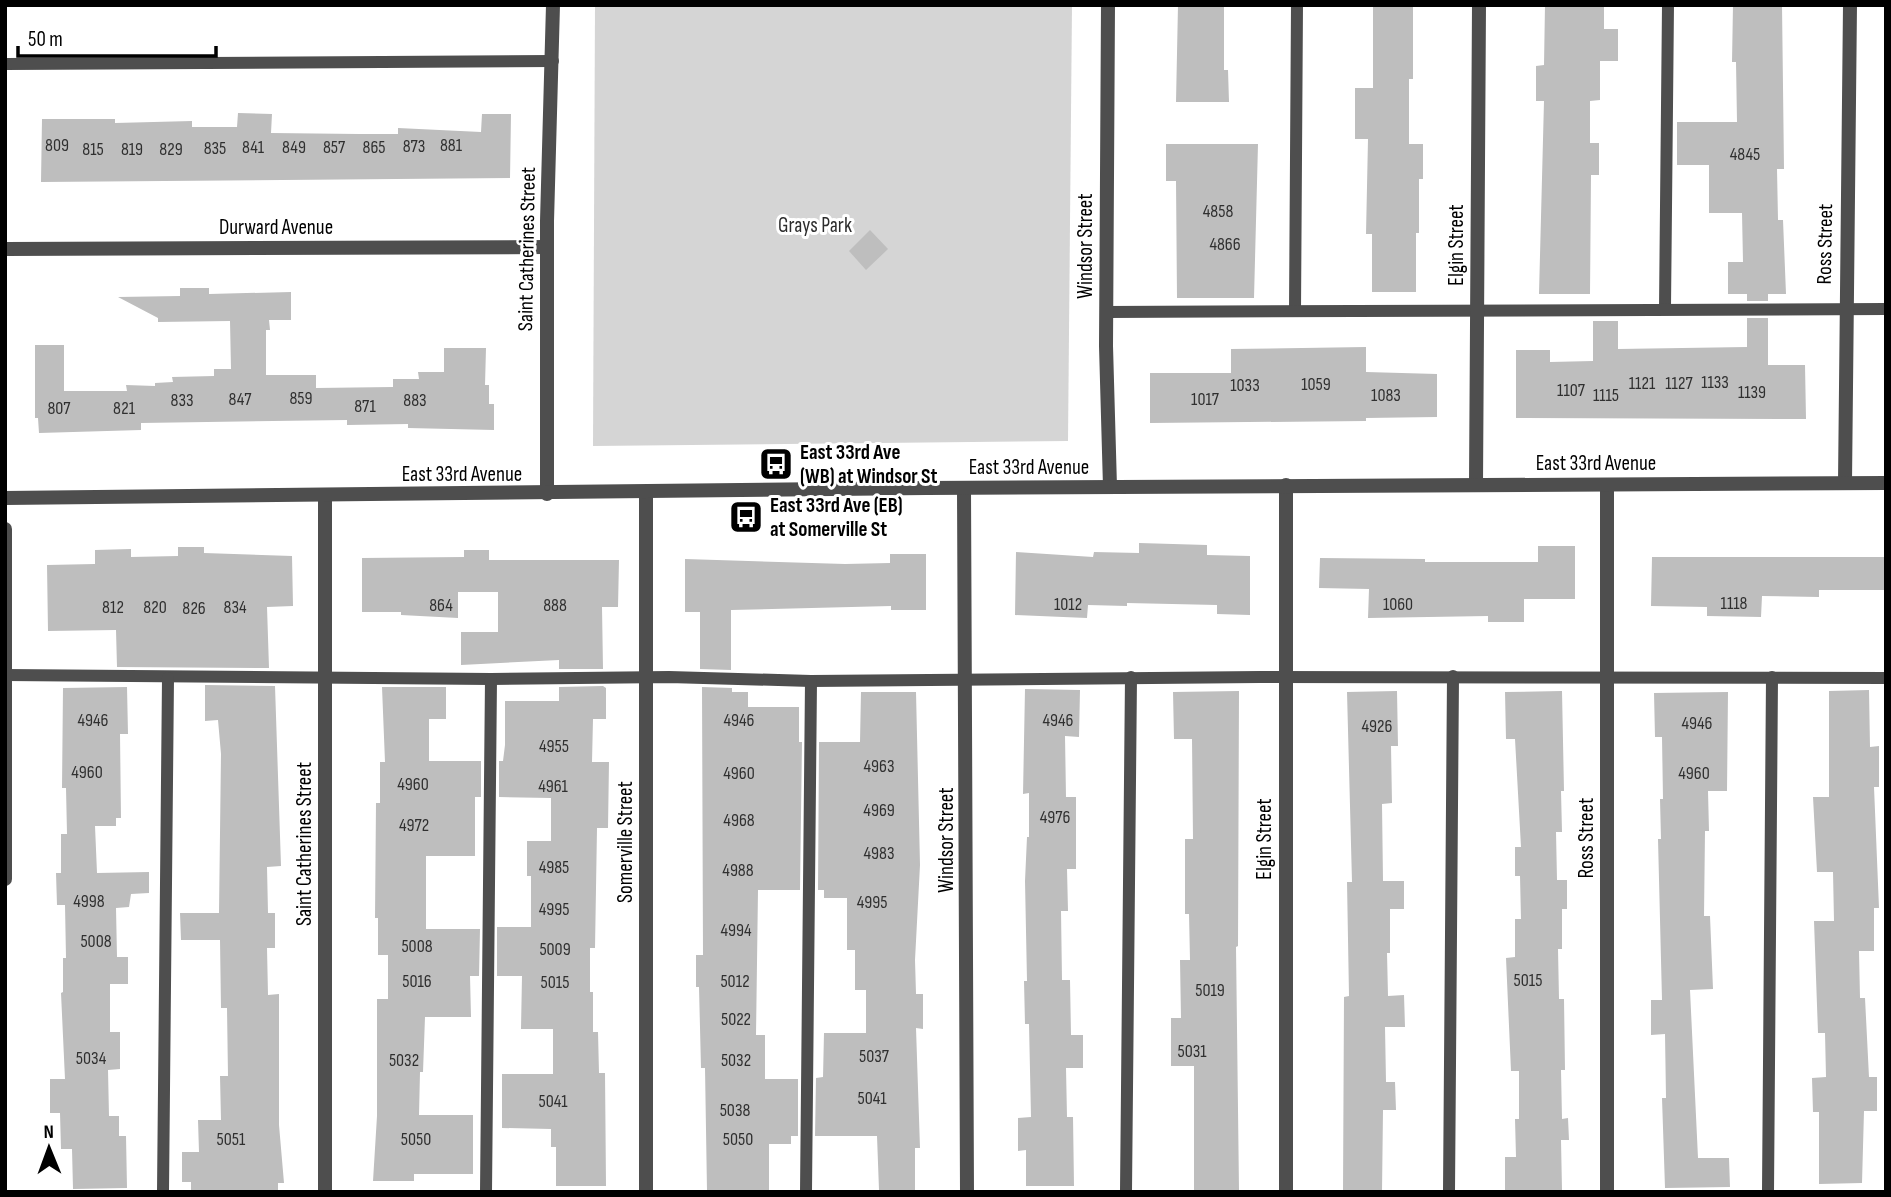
<svg xmlns="http://www.w3.org/2000/svg" width="1891" height="1197" viewBox="0 0 1891 1197" font-family="'Sofia Sans Condensed',sans-serif">
<style>
.green{fill:#d5d5d5}
.building{fill:#bebebe}
.lines{fill:none;stroke-linecap:round;stroke-linejoin:round}
.service{stroke:#4e4e4e;stroke-width:12}
.minor{stroke:#4e4e4e;stroke-width:14}
.tertiary{stroke:#4e4e4e;stroke-width:14}
.labels{text-anchor:middle;dominant-baseline:central;stroke-width:6;stroke-linejoin:round;paint-order:stroke}
.number-label{font-size:18px;fill:#303030}
.park-label{font-size:21px;fill:#2c2c2c;stroke:#fff}
.street-label{font-size:21px;fill:#000;stroke:#fff}
.poi-label{font-size:21px;font-weight:bold;fill:#000;stroke:#fff;text-anchor:start}
</style>
<rect width="100%" height="100%" fill="#fff"/>
<polygon class="green" points="595,5 1072,5 1068,441 593,446"/>
<g class="building">
<polygon points="1178,5 1224,5 1224,70 1228,70 1229,102 1176,102"/>
<polygon points="1373,5 1413,5 1413,79 1409,79 1409,144 1423,144 1423,179 1419,179 1419,233 1416,233 1416,292 1372,292 1372,234 1366,234 1368,139 1355,139 1355,88 1373,88"/>
<polygon points="1545,5 1604,5 1604,29 1618,29 1618,61 1600,61 1600,100 1590,101 1590,143 1599,143 1599,175 1591,175 1590,294 1539,294 1544,101 1536,101 1536,66 1544,65"/>
<polygon points="1733,5 1782,5 1784,169 1777,169 1778,220 1783,220 1786,294 1768,294 1768,301 1747,301 1747,294 1728,294 1728,262 1743,262 1742,213 1709,213 1709,165 1677,165 1677,122 1737,122 1736,62 1732,62"/>
<polygon points="238,113 272,114 271,133 359,134 398,134 398,128 481,132 482,114 511,114 510,178 41,182 42,119 115,119 115,123 192,121 192,127 237,127"/>
<polygon points="1166,144 1258,144 1254,298 1177,298 1176,181 1166,181"/>
<polygon points="870,230 888,249 866,270 849,251"/>
<polygon points="180,288 209,288 209,294 291,292 291,320 269,320 270,330 266,330 266,375 316,375 316,388 393,387 393,379 419,379 418,372 444,372 444,348 486,348 485,385 489,385 489,404 494,404 494,430 408,428 408,424 347,425 347,420 141,423 141,430 39,433 38,418 35,418 35,345 64,345 64,391 127,391 126,385 155,386 155,383 173,382 172,377 214,376 214,369 231,369 230,321 158,322 158,318 118,297 180,296"/>
<polygon points="1747,318 1768,318 1768,365 1805,365 1806,419 1516,418 1516,350 1550,350 1550,362 1593,361 1593,321 1618,321 1618,349 1747,347"/>
<polygon points="1366,347 1366,372 1437,374 1437,417 1366,418 1366,421 1150,423 1150,373 1231,373 1231,349"/>
<polygon points="1139,543 1207,545 1207,555 1250,556 1250,615 1217,614 1217,605 1127,603 1127,606 1088,605 1087,618 1015,615 1016,552 1093,557 1094,552 1139,553"/>
<polygon points="1538,546 1575,546 1575,599 1524,599 1524,622 1488,622 1488,616 1368,618 1369,589 1319,588 1320,558 1425,559 1425,562 1538,562"/>
<polygon points="178,547 204,547 204,553 292,556 293,606 267,607 269,668 117,667 116,630 48,631 47,565 95,564 95,550 131,549 131,557 178,556"/>
<polygon points="464,550 489,550 489,560 619,560 618,607 602,607 603,669 559,669 559,660 461,665 461,632 498,632 498,592 458,592 458,618 401,615 401,612 362,612 362,558 464,557"/>
<polygon points="890,554 926,554 926,610 891,610 891,606 731,610 731,670 700,669 700,612 685,612 685,559 845,564 890,563"/>
<polygon points="1652,557 1886,557 1886,590 1819,590 1819,597 1762,596 1761,617 1707,616 1707,607 1651,606"/>
<polygon points="205,685 275,686 281,866 267,867 268,913 275,913 275,948 267,948 268,995 279,994 279,1125 284,1183 278,1183 278,1192 191,1192 191,1182 182,1182 182,1152 199,1152 198,1120 221,1120 220,1076 228,1076 227,1008 221,1008 220,940 181,940 180,913 219,913 221,754 218,720 205,721"/>
<polygon points="603,686 606,688 606,719 593,719 592,762 609,762 608,828 597,828 595,948 590,948 590,992 593,992 593,1032 598,1032 599,1073 605,1073 606,1186 556,1186 556,1147 551,1147 551,1129 502,1128 502,1074 553,1074 553,1029 521,1029 522,976 497,976 497,927 531,927 531,876 527,876 527,841 551,841 551,798 499,797 499,761 503,761 505,745 505,701 559,701 559,687"/>
<polygon points="127,687 128,734 120,734 121,818 116,818 116,826 95,826 97,873 149,872 149,893 131,894 129,907 116,908 117,957 128,957 128,984 110,984 110,1032 120,1032 120,1069 108,1070 109,1116 119,1116 119,1136 126,1136 127,1188 73,1189 72,1149 61,1149 60,1113 50,1113 50,1079 65,1079 61,993 63,992 63,958 66,958 65,905 57,905 56,873 61,873 61,834 67,834 66,788 62,788 63,688"/>
<polygon points="382,687 446,687 446,719 429,719 429,761 481,761 481,797 475,797 475,856 426,856 426,929 480,929 479,976 470,976 471,1017 425,1017 423,1072 420,1072 419,1115 473,1115 473,1174 414,1174 414,1181 373,1181 377,1116 377,999 388,999 388,955 378,955 378,918 375,918 376,803 380,803 380,762 385,762"/>
<polygon points="702,687 732,688 732,692 748,692 748,707 799,707 799,742 802,742 800,890 758,890 756,1035 765,1035 765,1079 798,1079 798,1136 791,1136 791,1144 769,1144 769,1191 707,1191 705,1068 701,1068 699,987 696,987 696,955 703,955"/>
<polygon points="1025,689 1080,690 1079,737 1065,736 1066,797 1076,797 1076,869 1067,869 1068,911 1061,911 1062,980 1070,980 1071,1035 1083,1035 1083,1068 1066,1068 1067,1117 1073,1117 1074,1186 1026,1186 1026,1150 1018,1151 1018,1118 1031,1117 1029,1024 1025,1024 1024,981 1027,981 1025,881 1027,837 1029,837 1029,793 1023,794"/>
<polygon points="1869,690 1870,747 1879,746 1879,787 1874,787 1879,908 1874,908 1874,951 1859,951 1860,998 1865,998 1869,1077 1877,1077 1877,1111 1864,1111 1862,1183 1819,1184 1819,1112 1813,1112 1812,1078 1826,1077 1825,1033 1818,1033 1814,921 1834,921 1833,872 1817,872 1813,797 1829,797 1829,691"/>
<polygon points="1239,691 1238,946 1236,947 1239,1190 1194,1191 1194,1066 1171,1066 1171,1018 1181,1018 1180,960 1190,960 1189,914 1185,914 1185,839 1193,839 1192,739 1174,739 1173,692"/>
<polygon points="1397,691 1398,746 1391,746 1392,803 1382,804 1383,881 1404,881 1404,909 1390,909 1390,953 1387,953 1388,996 1404,995 1405,1027 1385,1027 1386,1082 1395,1082 1396,1110 1383,1110 1382,1192 1343,1192 1344,997 1349,996 1347,882 1352,882 1347,692"/>
<polygon points="1562,691 1564,791 1561,791 1562,832 1556,832 1557,880 1567,880 1567,909 1562,909 1562,949 1558,949 1559,999 1564,999 1565,1070 1561,1070 1562,1119 1568,1118 1569,1140 1561,1140 1562,1190 1505,1191 1505,1157 1516,1157 1515,1119 1519,1119 1519,1071 1511,1071 1506,958 1515,957 1515,919 1521,919 1520,876 1515,876 1515,847 1521,847 1515,739 1506,739 1505,692"/>
<polygon points="861,692 916,692 920,865 915,960 916,994 923,994 923,1029 916,1028 920,1148 915,1148 915,1190 879,1190 877,1136 815,1136 816,1078 823,1077 824,1033 866,1033 866,990 855,990 855,950 847,950 847,898 824,898 824,890 818,890 819,742 860,742"/>
<polygon points="1728,692 1727,791 1708,791 1709,831 1705,831 1704,916 1710,916 1713,989 1690,990 1698,1158 1729,1158 1730,1187 1665,1188 1662,1098 1666,1098 1665,1034 1651,1035 1651,1000 1662,1000 1658,839 1661,839 1660,799 1663,799 1662,737 1655,737 1654,693"/>
</g>
<g class="lines">
<g class="service">
<polyline points="5,64 553,61"/>
<polyline points="1665,308 1668,5"/>
<polyline points="1295,311 1297,5"/>
<polyline points="1106,312 1886,309"/>
<polyline points="5,675 491,679 669,677 811,681 1260,677 1886,678"/>
<polyline points="163,1192 168,678"/>
<polyline points="486,1192 491,679"/>
<polyline points="806,1192 811,681"/>
<polyline points="1126,1192 1131,677"/>
<polyline points="1449,1192 1453,676"/>
<polyline points="1768,1192 1772,677"/>
</g>
<g class="minor">
<polyline points="1108,5 1106,346 1110,487"/>
<polyline points="5,249 547,247"/>
<polyline points="1845,483 1850,5"/>
<polyline points="1476,485 1479,5"/>
<polyline points="1607,485 1607,1192"/>
<polyline points="964,488 967,1192"/>
<polyline points="646,493 646,1192"/>
<polyline points="547,494 547,221 553,5"/>
<polyline points="325,496 325,1192"/>
<polyline points="5,529 5,879"/>
<polyline points="1286,1192 1286,485"/>
</g>
<polyline class="tertiary" points="5,498 926,488 1886,483"/>
</g>
<defs>
<symbol id="bus-square" viewBox="-11 -11 22 22"><rect x="-9" y="-9" width="18" height="18" rx="4" fill="#000" stroke="#fff"/><path d="M-5-6H5V4H4V6H2V4H-2V6H-4V4H-5ZM-3.5-4V0h7V-4ZM-3.5 1.2v1.5H-2V1.2ZM2 1.2v1.5H3.5V1.2Z" fill="#fff"/></symbol>
</defs>
<g fill-rule="evenodd">
<use href="#bus-square" x="757" y="445" width="38" height="38"/>
<use href="#bus-square" x="727" y="498" width="38" height="38"/>
</g>
<g class="labels">
<g class="number-label">
<text x="57" y="145">809</text>
<text x="451" y="145">881</text>
<text x="414" y="146">873</text>
<text x="253" y="147">841</text>
<text x="294" y="147">849</text>
<text x="334" y="147">857</text>
<text x="374" y="147">865</text>
<text x="215" y="148">835</text>
<text x="93" y="149">815</text>
<text x="132" y="149">819</text>
<text x="171" y="149">829</text>
<text x="1745" y="154">4845</text>
<text x="1218" y="211">4858</text>
<text x="1225" y="244">4866</text>
<text x="1715" y="382">1133</text>
<text x="1642" y="383">1121</text>
<text x="1679" y="383">1127</text>
<text x="1316" y="384">1059</text>
<text x="1245" y="385">1033</text>
<text x="1571" y="390">1107</text>
<text x="1752" y="392">1139</text>
<text x="1386" y="395">1083</text>
<text x="1606" y="395">1115</text>
<text x="301" y="398">859</text>
<text x="240" y="399">847</text>
<text x="1205" y="399">1017</text>
<text x="182" y="400">833</text>
<text x="415" y="400">883</text>
<text x="365" y="406">871</text>
<text x="59" y="408">807</text>
<text x="124" y="408">821</text>
<text x="1734" y="603">1118</text>
<text x="1068" y="604">1012</text>
<text x="1398" y="604">1060</text>
<text x="441" y="605">864</text>
<text x="555" y="605">888</text>
<text x="113" y="607">812</text>
<text x="155" y="607">820</text>
<text x="235" y="607">834</text>
<text x="194" y="608">826</text>
<text x="93" y="720">4946</text>
<text x="739" y="720">4946</text>
<text x="1058" y="720">4946</text>
<text x="1697" y="723">4946</text>
<text x="1377" y="726">4926</text>
<text x="554" y="746">4955</text>
<text x="879" y="766">4963</text>
<text x="87" y="772">4960</text>
<text x="739" y="773">4960</text>
<text x="1694" y="773">4960</text>
<text x="413" y="784">4960</text>
<text x="553" y="786">4961</text>
<text x="879" y="810">4969</text>
<text x="1055" y="817">4976</text>
<text x="739" y="820">4968</text>
<text x="414" y="825">4972</text>
<text x="879" y="853">4983</text>
<text x="554" y="867">4985</text>
<text x="738" y="870">4988</text>
<text x="89" y="901">4998</text>
<text x="872" y="902">4995</text>
<text x="554" y="909">4995</text>
<text x="736" y="930">4994</text>
<text x="96" y="941">5008</text>
<text x="417" y="946">5008</text>
<text x="555" y="949">5009</text>
<text x="1528" y="980">5015</text>
<text x="417" y="981">5016</text>
<text x="735" y="981">5012</text>
<text x="555" y="982">5015</text>
<text x="1210" y="990">5019</text>
<text x="736" y="1019">5022</text>
<text x="1192" y="1051">5031</text>
<text x="874" y="1056">5037</text>
<text x="91" y="1058">5034</text>
<text x="404" y="1060">5032</text>
<text x="736" y="1060">5032</text>
<text x="872" y="1098">5041</text>
<text x="553" y="1101">5041</text>
<text x="735" y="1110">5038</text>
<text x="231" y="1139">5051</text>
<text x="416" y="1139">5050</text>
<text x="738" y="1139">5050</text>
</g>
<g class="park-label">
<text x="815" y="225">Grays Park</text>
</g>
<g class="street-label">
<text x="276" y="227">Durward Avenue</text>
<text transform="translate(1825 244) rotate(-89)">Ross Street</text>
<text transform="translate(1456 245) rotate(-90)">Elgin Street</text>
<text transform="translate(1085 246) rotate(-90)">Windsor Street</text>
<text transform="translate(527 249) rotate(-89)">Saint Catherines Street</text>
<text x="1596" y="463">East 33rd Avenue</text>
<text x="1029" y="467">East 33rd Avenue</text>
<text x="462" y="474">East 33rd Avenue</text>
<text transform="translate(1586 838) rotate(-90)">Ross Street</text>
<text transform="translate(1264 839) rotate(-90)">Elgin Street</text>
<text transform="translate(946 840) rotate(-90)">Windsor Street</text>
<text transform="translate(625 842) rotate(-90)">Somerville Street</text>
<text transform="translate(304 844) rotate(-90)">Saint Catherines Street</text>
</g>
<g class="poi-label">
<text x="800" y="452">East 33rd Ave<tspan x="800" dy="24">(WB) at Windsor St</tspan></text>
<text x="770" y="505">East 33rd Ave (EB)<tspan x="770" dy="24">at Somerville St</tspan></text>
</g>
</g>
<rect width="1891" height="1197" fill="none" stroke="#000000" stroke-width="14"/>
<g transform="translate(49 1148) rotate(359)" stroke="#ffffff" stroke-width="5" paint-order="stroke">
<path d="M0-5L12 26L0 18L-12 26Z" fill="#000000"/>
<text y="-10" font-size="19" font-weight="bold" text-anchor="middle" fill="#000000">N</text>
</g>
<path d="M18 46v10h198v-10" fill="none" stroke="#000000" stroke-width="3.5"/>
<text x="28" y="46" font-size="21" fill="#000000" stroke="#ffffff" stroke-width="5" paint-order="stroke">50 m</text>
</svg>
